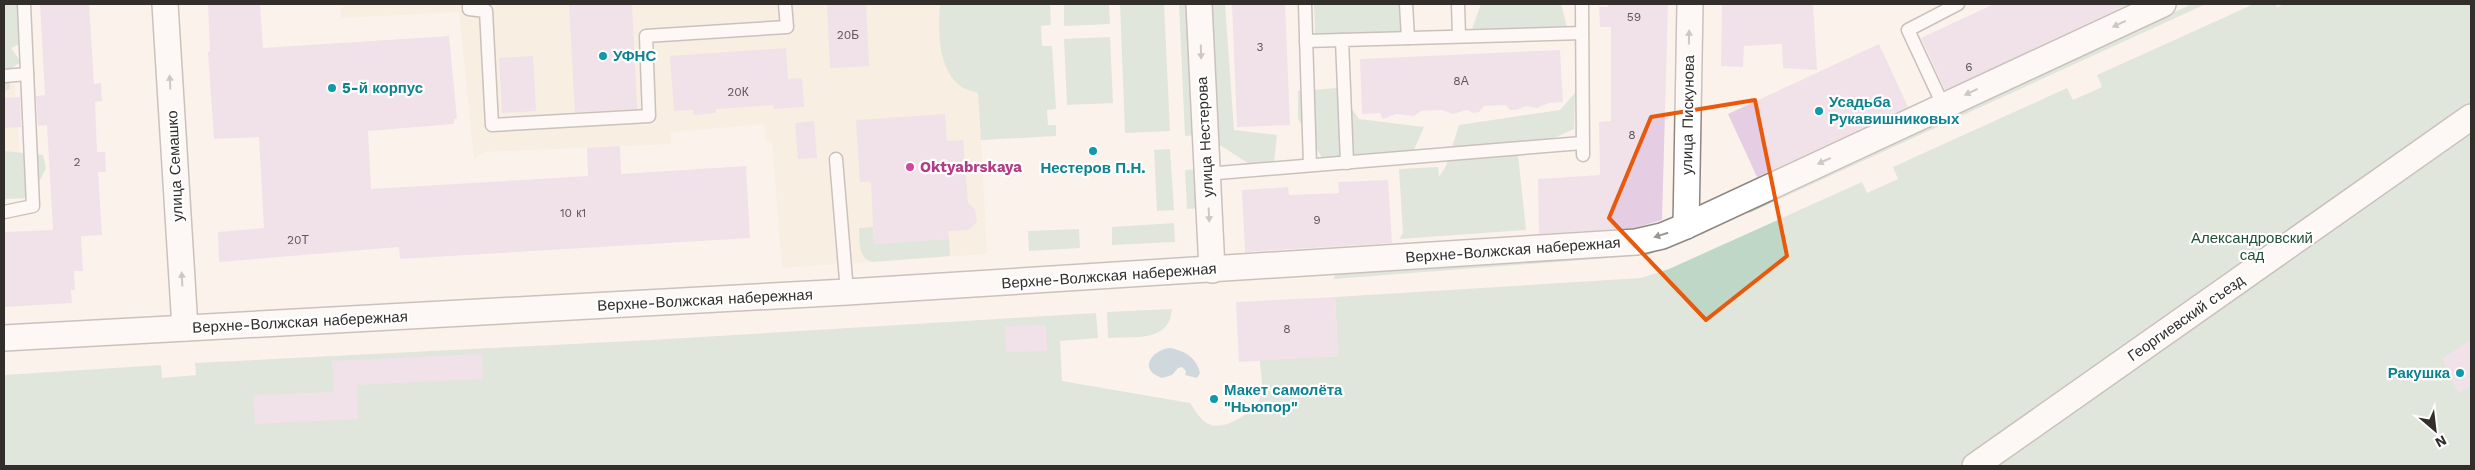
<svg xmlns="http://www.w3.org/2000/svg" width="2475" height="470" viewBox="0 0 2475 470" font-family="'Work Sans',sans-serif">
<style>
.commercial{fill:#f3e9d4}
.green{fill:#bfd7c7}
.water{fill:#9abac9}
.building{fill:#e5cde4}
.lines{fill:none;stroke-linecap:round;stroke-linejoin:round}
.service-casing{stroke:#8e8680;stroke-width:15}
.minor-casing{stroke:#8e8680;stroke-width:28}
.service{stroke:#fff;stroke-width:12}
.minor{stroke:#fff;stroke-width:25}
.oneway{fill:#989695}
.marked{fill:none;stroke:#e8590c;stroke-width:4;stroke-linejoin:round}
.culture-dot{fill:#0f9aa8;stroke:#fff;stroke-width:2}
.hotel-dot{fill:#d1479c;stroke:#fff;stroke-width:2}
.labels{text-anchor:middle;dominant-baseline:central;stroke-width:4.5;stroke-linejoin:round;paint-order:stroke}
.number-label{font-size:12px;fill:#5e5659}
.culture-label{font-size:15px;font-weight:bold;fill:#0d838f;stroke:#fff;text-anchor:start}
.street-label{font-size:15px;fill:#312e2b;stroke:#fff}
.hotel-label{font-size:15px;font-weight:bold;fill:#b23c85;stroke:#fff;text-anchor:start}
.park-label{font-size:15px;fill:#215135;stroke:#fff}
</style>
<rect width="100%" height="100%" fill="#fbf2ec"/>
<g class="commercial">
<polygon points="340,4 974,4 987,254 782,268 772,141 766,141 764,124 671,132 671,144 485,152 474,159 459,12 341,18"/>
<polygon points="15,84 20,162 4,163 4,85"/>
</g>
<g class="green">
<polygon points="4,4 30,4 32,38 11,48 21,62 10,69 10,89 4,91"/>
<path d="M940 4H1050L1051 25 1041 26 1042 46H1052L1056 109 1047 110 1048 125H1056V136L981 140 978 93C973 91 967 90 963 88 937 70 938 31 940 4Z"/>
<polygon points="1064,4 1109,4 1110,24 1064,26"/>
<polygon points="1120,4 1164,4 1170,131 1125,133"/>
<polygon points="1179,4 1193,4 1198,135 1185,136"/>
<polygon points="1206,4 1225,4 1234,130 1277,135 1274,162 1251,165 1212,140"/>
<polygon points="1314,4 1399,4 1401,31 1315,35"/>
<polygon points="1481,4 1561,4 1567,27 1472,29"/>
<polygon points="2192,4 2206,4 1749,213 1746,207"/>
<path d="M2254 4H2275L2277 7 2285 4H2471V466H4V375L161 365 162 378 196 375 195 363 651 340 1096 313 1098 338 1060 341 1062 381 1190 403C1196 411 1201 422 1211 425 1227 430 1256 411 1261 395 1264 385 1260 371 1260 360L1338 356 1335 297 1641 278 1669 269 1862 182 1867 193 1898 179 1893 167 2067 88 2073 100 2102 87 2097 75Z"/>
<polygon points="1110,37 1113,103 1067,105 1064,39"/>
<polygon points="1337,88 1359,119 1424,127 1408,163 1329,169 1298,119 1298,91"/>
<polygon points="1575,93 1574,129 1518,154 1526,230 1399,239 1403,233 1399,169 1438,167 1439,177 1446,166 1459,125 1560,110"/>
<polygon points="1170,149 1174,210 1157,211 1154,150"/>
<polygon points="4,151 43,155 46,168 31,198 6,199 4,201"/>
<polygon points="1200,169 1202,208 1187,209 1185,170"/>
<polygon points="1174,223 1175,242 1112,245 1112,227"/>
<path d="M873 227 874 244 949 239 950 256 872 262C857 257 860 241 859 228Z"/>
<polygon points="1079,229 1080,248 1029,251 1028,231"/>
<polygon points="1662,249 1648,255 1333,279 1337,272"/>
<path d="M1172 309C1169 343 1135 336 1108 338L1107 312Z"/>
</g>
<path class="water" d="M1170 348C1185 351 1197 358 1200 373L1197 378 1185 375 1186 371 1182 367 1178 368 1172 375 1162 378C1138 370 1151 350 1170 348Z"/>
<g class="building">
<polygon points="40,4 89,4 94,84 101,83 102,101 95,102 97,152 105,152 106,172 98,172 102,235 81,236 83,271 74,271 75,290 71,290 72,303 4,307 4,232 53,230 47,125 38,126 36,96 45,95"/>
<polygon points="208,4 260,4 263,48 449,36 457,119 454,119 454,124 368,131 371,189 588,176 587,148 620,146 621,174 746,166 750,238 400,259 399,247 219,262 218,232 264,228 259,137 214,139 208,52 210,51"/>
<polygon points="569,4 632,4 637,109 575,112"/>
<polygon points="827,4 866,4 869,66 830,68"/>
<polygon points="1232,4 1285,4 1290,125 1237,127"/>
<polygon points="1608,4 1668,4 1662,220 1634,228 1539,234 1538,179 1600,175 1599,122 1611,121 1611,27 1600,27 1599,7 1608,7"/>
<polygon points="1722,4 1813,4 1817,70 1783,68 1782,44 1744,46 1743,67 1721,66"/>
<polygon points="1994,4 2129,4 1945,90 1921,38"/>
<polygon points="1879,44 1908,107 1757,177 1728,114"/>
<polygon points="786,48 788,79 802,78 804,107 774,109 773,105 716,109 716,113 694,115 693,110 674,111 670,56"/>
<polygon points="1560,50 1563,102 1549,103 1537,108 1526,106 1516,110 1510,110 1506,105 1484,106 1479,112 1474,113 1466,110 1453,114 1442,110 1421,111 1414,116 1396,114 1383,119 1380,113 1362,114 1360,59"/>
<polygon points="533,56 536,111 502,113 499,58"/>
<polygon points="20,97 21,127 4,128 4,98"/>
<polygon points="945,114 947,141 963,140 968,203 975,210 977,222 968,230 948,231 949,239 874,244 871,182 860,182 856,120"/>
<polygon points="814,121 817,158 798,159 795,123"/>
<polygon points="1388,180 1392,243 1245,252 1242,190 1288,187 1289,195 1339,193 1338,182"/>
<polygon points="1335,297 1338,356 1239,362 1236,302"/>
<polygon points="1046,325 1047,351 1006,352 1005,326"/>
<polygon points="2471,339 2471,386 2458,393 2442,359"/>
<polygon points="482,354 483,379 357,385 358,419 255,424 253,395 334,392 332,361"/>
</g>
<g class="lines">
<defs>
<g id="service">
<polyline points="469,4 469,9 486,11 492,125 649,116 646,36 787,27 785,4"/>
<polyline points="1305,4 1310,165"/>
<polyline points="1406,4 1408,38"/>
<polyline points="1458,4 1459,36"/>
<polyline points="1582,4 1583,155"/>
<polyline points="1306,41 1342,40"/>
<polyline points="4,76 27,74"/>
<polyline points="1943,105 1908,30 1958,4"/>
<polyline points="836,159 847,292"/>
<polyline points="1347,163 1342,40 1582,33"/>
<polyline points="1206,174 1582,143"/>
<polyline points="4,212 33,206 24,4"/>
</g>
<g id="minor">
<polyline points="165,4 185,328"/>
<polyline points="1199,4 1212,270"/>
<polyline points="1686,226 1690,4"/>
<polyline points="4,338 847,292 1636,242 1662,236 1686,226 2163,4"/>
<polyline points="1975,466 2471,117"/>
</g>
</defs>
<use href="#service" class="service-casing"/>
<use href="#minor" class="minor-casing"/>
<use href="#service" class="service"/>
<use href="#minor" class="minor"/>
</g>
<defs><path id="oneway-solid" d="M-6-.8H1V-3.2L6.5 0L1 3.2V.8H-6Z" transform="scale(1.25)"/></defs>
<g class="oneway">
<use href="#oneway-solid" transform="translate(2119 24) rotate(155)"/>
<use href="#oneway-solid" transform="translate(1689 37) rotate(-89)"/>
<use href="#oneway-solid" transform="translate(1201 52) rotate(88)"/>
<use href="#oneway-solid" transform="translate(170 82) rotate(-93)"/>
<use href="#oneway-solid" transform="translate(1971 92) rotate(155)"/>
<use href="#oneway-solid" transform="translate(1824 161) rotate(155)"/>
<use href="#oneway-solid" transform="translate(1209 215) rotate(87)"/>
<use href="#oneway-solid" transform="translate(1661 235) rotate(163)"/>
<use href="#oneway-solid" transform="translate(182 279) rotate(-93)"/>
</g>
<path d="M0 0H2475V470H0ZM1755 100 1787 256 1706 320 1609 218 1651 117Z" fill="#fbf2ec" fill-opacity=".55" fill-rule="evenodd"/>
<path class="marked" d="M1755 100 1787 256 1706 320 1609 218 1651 117Z"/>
<g class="culture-dot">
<circle cx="603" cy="56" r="5"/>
<circle cx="332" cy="88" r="5"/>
<circle cx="1819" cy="111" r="5"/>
<circle cx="1093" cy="151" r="5"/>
<circle cx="2460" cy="373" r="5"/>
<circle cx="1214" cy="399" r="5"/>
</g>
<circle class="hotel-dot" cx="910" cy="167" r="5"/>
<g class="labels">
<g class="number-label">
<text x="1634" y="17">59</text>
<text x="848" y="35">20Б</text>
<text x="1260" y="47">3</text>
<text x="1969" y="67">6</text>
<text x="1461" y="81">8А</text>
<text x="738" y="92">20К</text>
<text x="1632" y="135">8</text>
<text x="77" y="162">2</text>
<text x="573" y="213">10 к1</text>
<text x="1317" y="220">9</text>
<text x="298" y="240">20Т</text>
<text x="1287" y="329">8</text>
</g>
<g class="culture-label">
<text x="613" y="56">УФНС</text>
<text x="342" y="88">5-й корпус</text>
<text x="1829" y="102">Усадьба<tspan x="1829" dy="17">Рукавишниковых</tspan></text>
<text x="1093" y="168" text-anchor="middle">Нестеров П.Н.</text>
<text x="2450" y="373" text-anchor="end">Ракушка</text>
<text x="1224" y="390">Макет самолёта<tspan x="1224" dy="17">"Ньюпор"</tspan></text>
</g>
<g class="street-label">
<text transform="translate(1688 115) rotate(-89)">улица Пискунова</text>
<text transform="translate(1205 137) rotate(-93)">улица Нестерова</text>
<text transform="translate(175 166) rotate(-93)">улица Семашко</text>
<text transform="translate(1513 250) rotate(-4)">Верхне-Волжская набережная</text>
<text transform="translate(1109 276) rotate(-4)">Верхне-Волжская набережная</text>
<text transform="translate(705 300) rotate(-3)">Верхне-Волжская набережная</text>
<text transform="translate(2186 318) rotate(-35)">Георгиевский съезд</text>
<text transform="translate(300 322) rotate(-3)">Верхне-Волжская набережная</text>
</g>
<g class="hotel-label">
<text x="920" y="167">Oktyabrskaya</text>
</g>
<g class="park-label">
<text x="2252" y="238">Александровский<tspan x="2252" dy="17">сад</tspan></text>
</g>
</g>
<rect width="2475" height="470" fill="none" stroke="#312e2b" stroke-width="10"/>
<g transform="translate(2435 430) rotate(152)" stroke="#ffffff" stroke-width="4" paint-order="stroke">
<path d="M0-4L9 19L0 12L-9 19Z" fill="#312e2b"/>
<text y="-8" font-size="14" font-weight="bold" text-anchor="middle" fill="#312e2b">N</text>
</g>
</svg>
